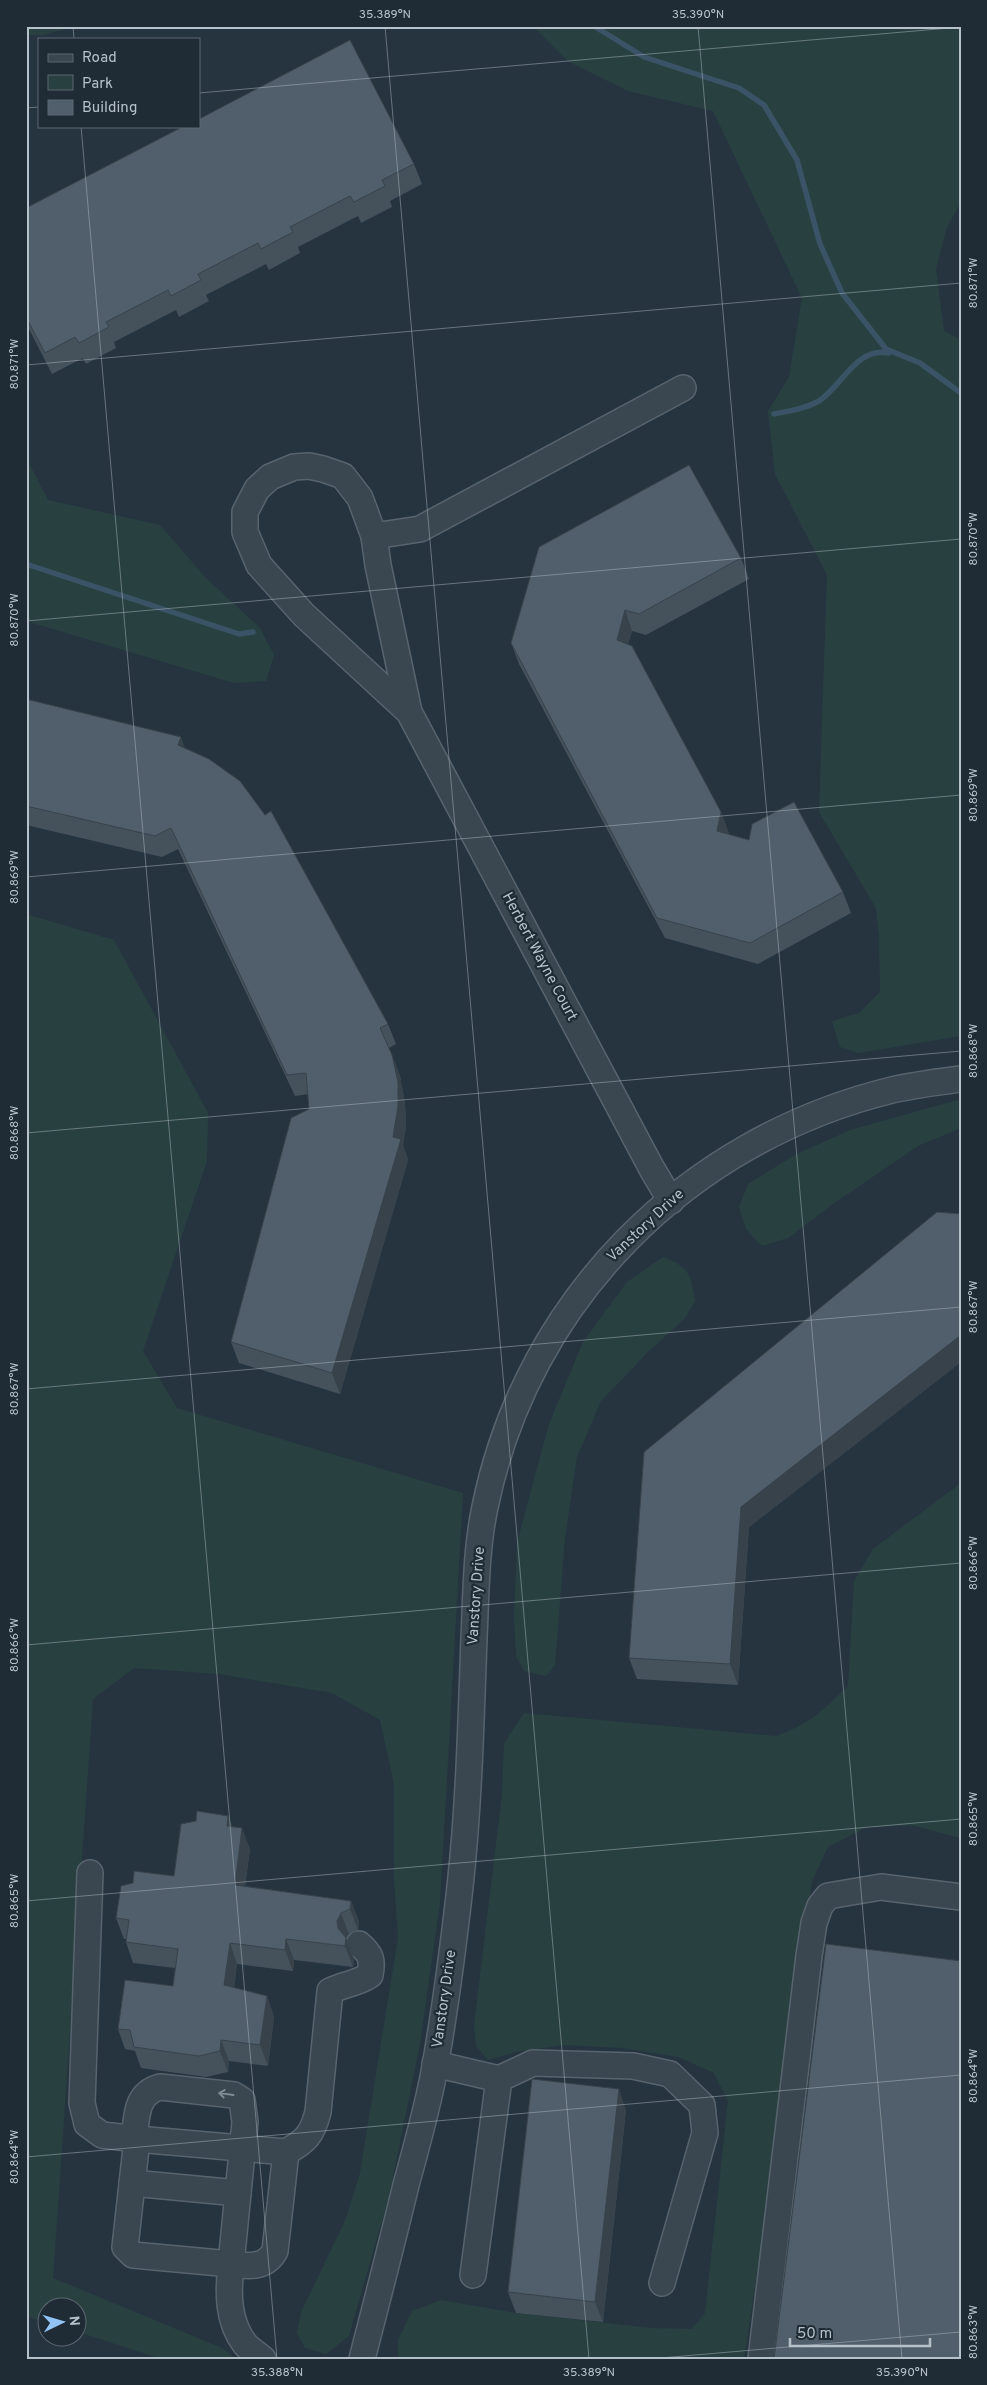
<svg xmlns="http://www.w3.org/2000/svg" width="987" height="2385" viewBox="0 0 987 2385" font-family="Overpass,sans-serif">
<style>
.green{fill:#284140}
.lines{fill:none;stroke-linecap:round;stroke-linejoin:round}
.stream{stroke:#3a5366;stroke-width:5.5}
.minor-casing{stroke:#58646d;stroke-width:28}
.minor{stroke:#3a4650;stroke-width:25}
.wall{fill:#45525c}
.shaded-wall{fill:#38424b}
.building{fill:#505f6b;stroke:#38424b}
.oneway{stroke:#7f8a93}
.ticks{fill:none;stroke:#b7c1ca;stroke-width:1;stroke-opacity:0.45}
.labels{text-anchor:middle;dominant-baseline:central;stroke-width:4.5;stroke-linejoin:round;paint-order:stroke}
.street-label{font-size:15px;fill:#b7c1ca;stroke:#1f2b35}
.neatline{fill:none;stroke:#b7c1ca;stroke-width:2}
.ticks-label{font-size:12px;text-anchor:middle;fill:#b7c1ca}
</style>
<rect width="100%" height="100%" fill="#263440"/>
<g class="green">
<polygon points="26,26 75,26 44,35 26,35"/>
<polygon points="533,26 961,26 961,202 947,227 936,269 944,331 961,340 961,1036 858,1053 840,1047 832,1021 859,1013 880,992 879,936 876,908 819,812 827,575 775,474 768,411 789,377 802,298 713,111 628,91 569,62"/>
<polygon points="26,457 48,500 160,525 207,579 260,628 274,655 266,681 234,683 26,621"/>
<polygon points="26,914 114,940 208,1113 207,1161 143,1351 177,1408 463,1493 440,1903 420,2044 389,2196 349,2336 326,2354 305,2348 297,2333 301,2312 345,2221 360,2173 398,1938 394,1880 394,1784 380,1720 332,1693 219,1674 134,1668 93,1699 53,2278 222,2348 236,2359 162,2359 78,2332 78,2308 48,2308 47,2323 26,2316"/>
<polygon points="961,1099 961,1128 918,1146 833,1204 788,1238 762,1246 746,1229 739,1207 748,1184 795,1155 850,1130"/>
<path d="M663 1257C689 1267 691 1274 695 1301L685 1318 648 1352 601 1401 577 1457 565 1538 555 1665 546 1676 524 1671 516 1656 514 1616 517 1543 549 1424 583 1342 627 1282Z"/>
<path d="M961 1483V1838L911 1825 867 1827 828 1847 812 1881 782 2109 744 2359H398V2340L412 2311 441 2300 516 2313 651 2328 692 2329 705 2313 728 2101 714 2073 678 2057 623 2048 564 2045 516 2052 488 2060 476 2046 474 2025 502 1795 504 1744 524 1713 776 1736C810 1724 822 1711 848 1686L854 1581 873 1549Z"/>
</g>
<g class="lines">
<g class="stream">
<polyline points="594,26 644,57 739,88 764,105 797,160 820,244 842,293 886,349 920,363 961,393"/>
<path d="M774 414C789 411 805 409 819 401 842 386 857 346 889 353"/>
<polyline points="26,564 239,634 253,632"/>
</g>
<defs>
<g id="minor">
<polyline points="374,536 420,529 683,388"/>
<polyline points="409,712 304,615 259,565 245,532 245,512 257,489 270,477 294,467 309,466 323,469 343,476 360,498 374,536 378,565 409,712 652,1169 671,1201"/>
<path d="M90 1873 82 2103 87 2124 102 2135 137 2139 125 2247 133 2255 231 2264C228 2291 227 2321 245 2344 249 2349 257 2354 263 2359"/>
<polyline points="435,2064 499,2079 473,2275"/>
<polyline points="499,2079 533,2063 633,2066 670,2074 702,2105 705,2133 662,2283"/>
<path d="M134 2139C137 2117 135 2094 160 2087L234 2095 242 2100 245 2122 231 2264C248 2266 265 2269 275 2251L286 2152"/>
<path d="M137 2139 286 2152C306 2141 312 2135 318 2112L330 1991C344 1984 357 1984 370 1975 373 1960 371 1954 359 1944"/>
<polyline points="132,2183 238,2193"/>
<path d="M362 2359C377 2301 392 2243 406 2185 416 2148 427 2110 434 2072 445 2011 453 1949 460 1887 469 1805 471 1721 474 1638 476 1595 476 1549 485 1507 527 1300 687 1140 892 1090 914 1085 938 1082 961 1079"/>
<polyline points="761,2359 809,1956 814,1923 820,1906 828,1896 881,1887 961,1897"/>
</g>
</defs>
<use href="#minor" class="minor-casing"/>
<use href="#minor" class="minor"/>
</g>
<g class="wall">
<polygon points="414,164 422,184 390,201 392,207 361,223 358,216 298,247 300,253 269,270 266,264 206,295 209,301 179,317 176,310 114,342 116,348 86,364 83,358 52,374 26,323 26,208"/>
<polygon points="741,558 749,579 646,635 632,631 628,644 721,812 729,834 843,892 851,913 758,964 665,938 519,664 511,643"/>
<polygon points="26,699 185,749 388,1024 396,1044 389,1048 400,1076 405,1103 406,1127 403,1145 408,1160 340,1394 239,1363 231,1342 309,1109 308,1094 295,1096 178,849 162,857 26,825"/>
<polygon points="961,1214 961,1362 749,1527 738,1685 637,1679 629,1658"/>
<polygon points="228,1816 232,1827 250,1849 245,1887 351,1901 359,1922 358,1930 349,1934 346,1938 354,1959 353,1967 294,1960 293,1971 237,1964 234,1988 267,1996 274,2017 268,2066 229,2061 228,2072 206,2077 141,2068 135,2051 125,2049 118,2029 173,1986 175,1968 133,1963 126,1942 126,1939 124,1939 116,1918 133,1883 174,1876"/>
<polygon points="626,2110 603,2322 516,2313 508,2292"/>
</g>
<g class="shaded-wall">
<polygon points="625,610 632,631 624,661 617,640"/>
<polygon points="181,737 188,758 178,745"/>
<polygon points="721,812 729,833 725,851 717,831"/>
<polygon points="392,1055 400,1076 405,1103 406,1127 403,1145 408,1160 340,1394 332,1373 393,1137"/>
<polygon points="961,1335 961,1362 749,1527 738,1685 730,1664 741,1507"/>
<polygon points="228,1816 236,1836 227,1826"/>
<polygon points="242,1828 250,1849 242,1906 235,1885"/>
<polygon points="351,1901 359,1922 358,1930 350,1909"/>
<polygon points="341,1913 349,1934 346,1938 354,1959 353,1967 338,1928 337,1921"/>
<polygon points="286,1939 294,1960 293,1971 285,1950"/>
<polygon points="230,1943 237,1964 232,2006 224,1985"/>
<polygon points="267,1996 274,2017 268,2066 260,2045"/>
<polygon points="221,2040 229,2061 228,2072 220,2051"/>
<polygon points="619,2089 626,2110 603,2322 595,2302"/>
</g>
<g class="building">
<polygon points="350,40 414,164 382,180 385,186 354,202 350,196 290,227 293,232 261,249 258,243 198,274 201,280 171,296 168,290 106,322 109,327 79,343 75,337 45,353 26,317 26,208 184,126 199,126 199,119"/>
<polygon points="689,465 741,558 639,614 625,610 617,640 632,646 721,812 717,831 749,840 752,824 794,802 843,892 750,943 657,918 511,643 539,547"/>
<polygon points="26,699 181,737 178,745 209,759 240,781 265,815 271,811 388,1024 380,1028 392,1055 398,1082 398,1106 393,1137 401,1139 332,1373 231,1342 291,1118 309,1109 306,1073 287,1075 171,828 155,836 26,806"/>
<polygon points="937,1212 961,1214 961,1335 741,1507 730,1664 629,1658 644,1452"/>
<polygon points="197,1811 228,1816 227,1826 242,1828 235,1885 351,1901 350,1909 341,1913 337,1921 338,1928 346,1938 345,1946 286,1939 285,1950 230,1943 224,1985 267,1996 260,2045 221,2040 220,2051 199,2056 134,2047 130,2030 118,2029 125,1980 173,1986 178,1949 126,1942 129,1920 116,1918 121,1886 133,1883 134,1871 174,1876 181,1824 196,1821"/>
<polygon points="826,1944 961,1961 961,2359 774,2359"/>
<polygon points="532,2079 619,2089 595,2302 508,2292"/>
</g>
<defs><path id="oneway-shaft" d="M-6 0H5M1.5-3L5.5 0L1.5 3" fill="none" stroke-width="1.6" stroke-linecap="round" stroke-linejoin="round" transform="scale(1.25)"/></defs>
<use class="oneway" href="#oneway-shaft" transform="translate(226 2094) rotate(-172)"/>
<path class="ticks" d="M73 26 74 39M385 26 589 2359M698 26 902 2359M199 93 961 27M26 108 39 107M81 126 277 2359M26 365 961 283M26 621 961 539M26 877 961 795M26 1133 961 1051M26 1389 961 1307M26 1645 961 1563M26 1901 961 1819M26 2157 961 2075M649 2359 961 2332"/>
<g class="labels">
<g class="street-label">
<text transform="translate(539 957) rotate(62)">Herbert Wayne Court</text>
<text transform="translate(646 1226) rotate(-43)">Vanstory Drive</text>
<text transform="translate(477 1596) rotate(-86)">Vanstory Drive</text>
<text transform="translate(445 1999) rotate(-82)">Vanstory Drive</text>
</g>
</g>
<rect width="987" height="2385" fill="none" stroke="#1f2b35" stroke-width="55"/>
<rect x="38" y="38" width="162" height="90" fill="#1f2b35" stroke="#5c6771"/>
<rect x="48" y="54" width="25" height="8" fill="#3a4650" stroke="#5c6771"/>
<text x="82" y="62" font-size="15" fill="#b7c1ca">Road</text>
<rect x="48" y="75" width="25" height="15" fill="#284140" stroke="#5c6771"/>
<text x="82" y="88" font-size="15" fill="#b7c1ca">Park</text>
<rect x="48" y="100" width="25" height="15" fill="#505f6b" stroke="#5c6771"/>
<text x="82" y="112" font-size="15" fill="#b7c1ca">Building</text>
<g transform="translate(62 2322) rotate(85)"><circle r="24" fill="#1f2b35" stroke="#5c6771"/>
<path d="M0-4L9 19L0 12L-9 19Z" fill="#91c4f5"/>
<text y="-8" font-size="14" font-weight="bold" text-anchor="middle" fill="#b7c1ca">N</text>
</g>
<path d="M790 2338v8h140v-8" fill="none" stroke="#b7c1ca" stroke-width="2.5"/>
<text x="797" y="2338" font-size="15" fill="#b7c1ca" stroke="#1f2b35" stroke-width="4" paint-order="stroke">50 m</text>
<rect x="28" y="28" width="932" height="2330" class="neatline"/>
<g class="ticks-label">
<text x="385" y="18">35.389°N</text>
<text x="698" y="18">35.390°N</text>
<text transform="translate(973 283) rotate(-90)" y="4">80.871°W</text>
<text transform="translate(14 364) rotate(-90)" y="4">80.871°W</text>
<text transform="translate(973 539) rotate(-90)" y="4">80.870°W</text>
<text transform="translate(14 620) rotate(-90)" y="4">80.870°W</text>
<text transform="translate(973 795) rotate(-90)" y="4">80.869°W</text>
<text transform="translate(14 877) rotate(-90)" y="4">80.869°W</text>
<text transform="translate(973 1051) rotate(-90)" y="4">80.868°W</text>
<text transform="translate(14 1133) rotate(-90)" y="4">80.868°W</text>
<text transform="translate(973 1307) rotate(-90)" y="4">80.867°W</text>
<text transform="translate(14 1389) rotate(-90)" y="4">80.867°W</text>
<text transform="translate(973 1563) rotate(-90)" y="4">80.866°W</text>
<text transform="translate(14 1645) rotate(-90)" y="4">80.866°W</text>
<text transform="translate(973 1819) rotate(-90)" y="4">80.865°W</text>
<text transform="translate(14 1901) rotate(-90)" y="4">80.865°W</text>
<text transform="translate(973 2076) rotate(-90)" y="4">80.864°W</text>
<text transform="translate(14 2157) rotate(-90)" y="4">80.864°W</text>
<text transform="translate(973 2332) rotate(-90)" y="4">80.863°W</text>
<text x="277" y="2376">35.388°N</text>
<text x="589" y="2376">35.389°N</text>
<text x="902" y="2376">35.390°N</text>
</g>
</svg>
